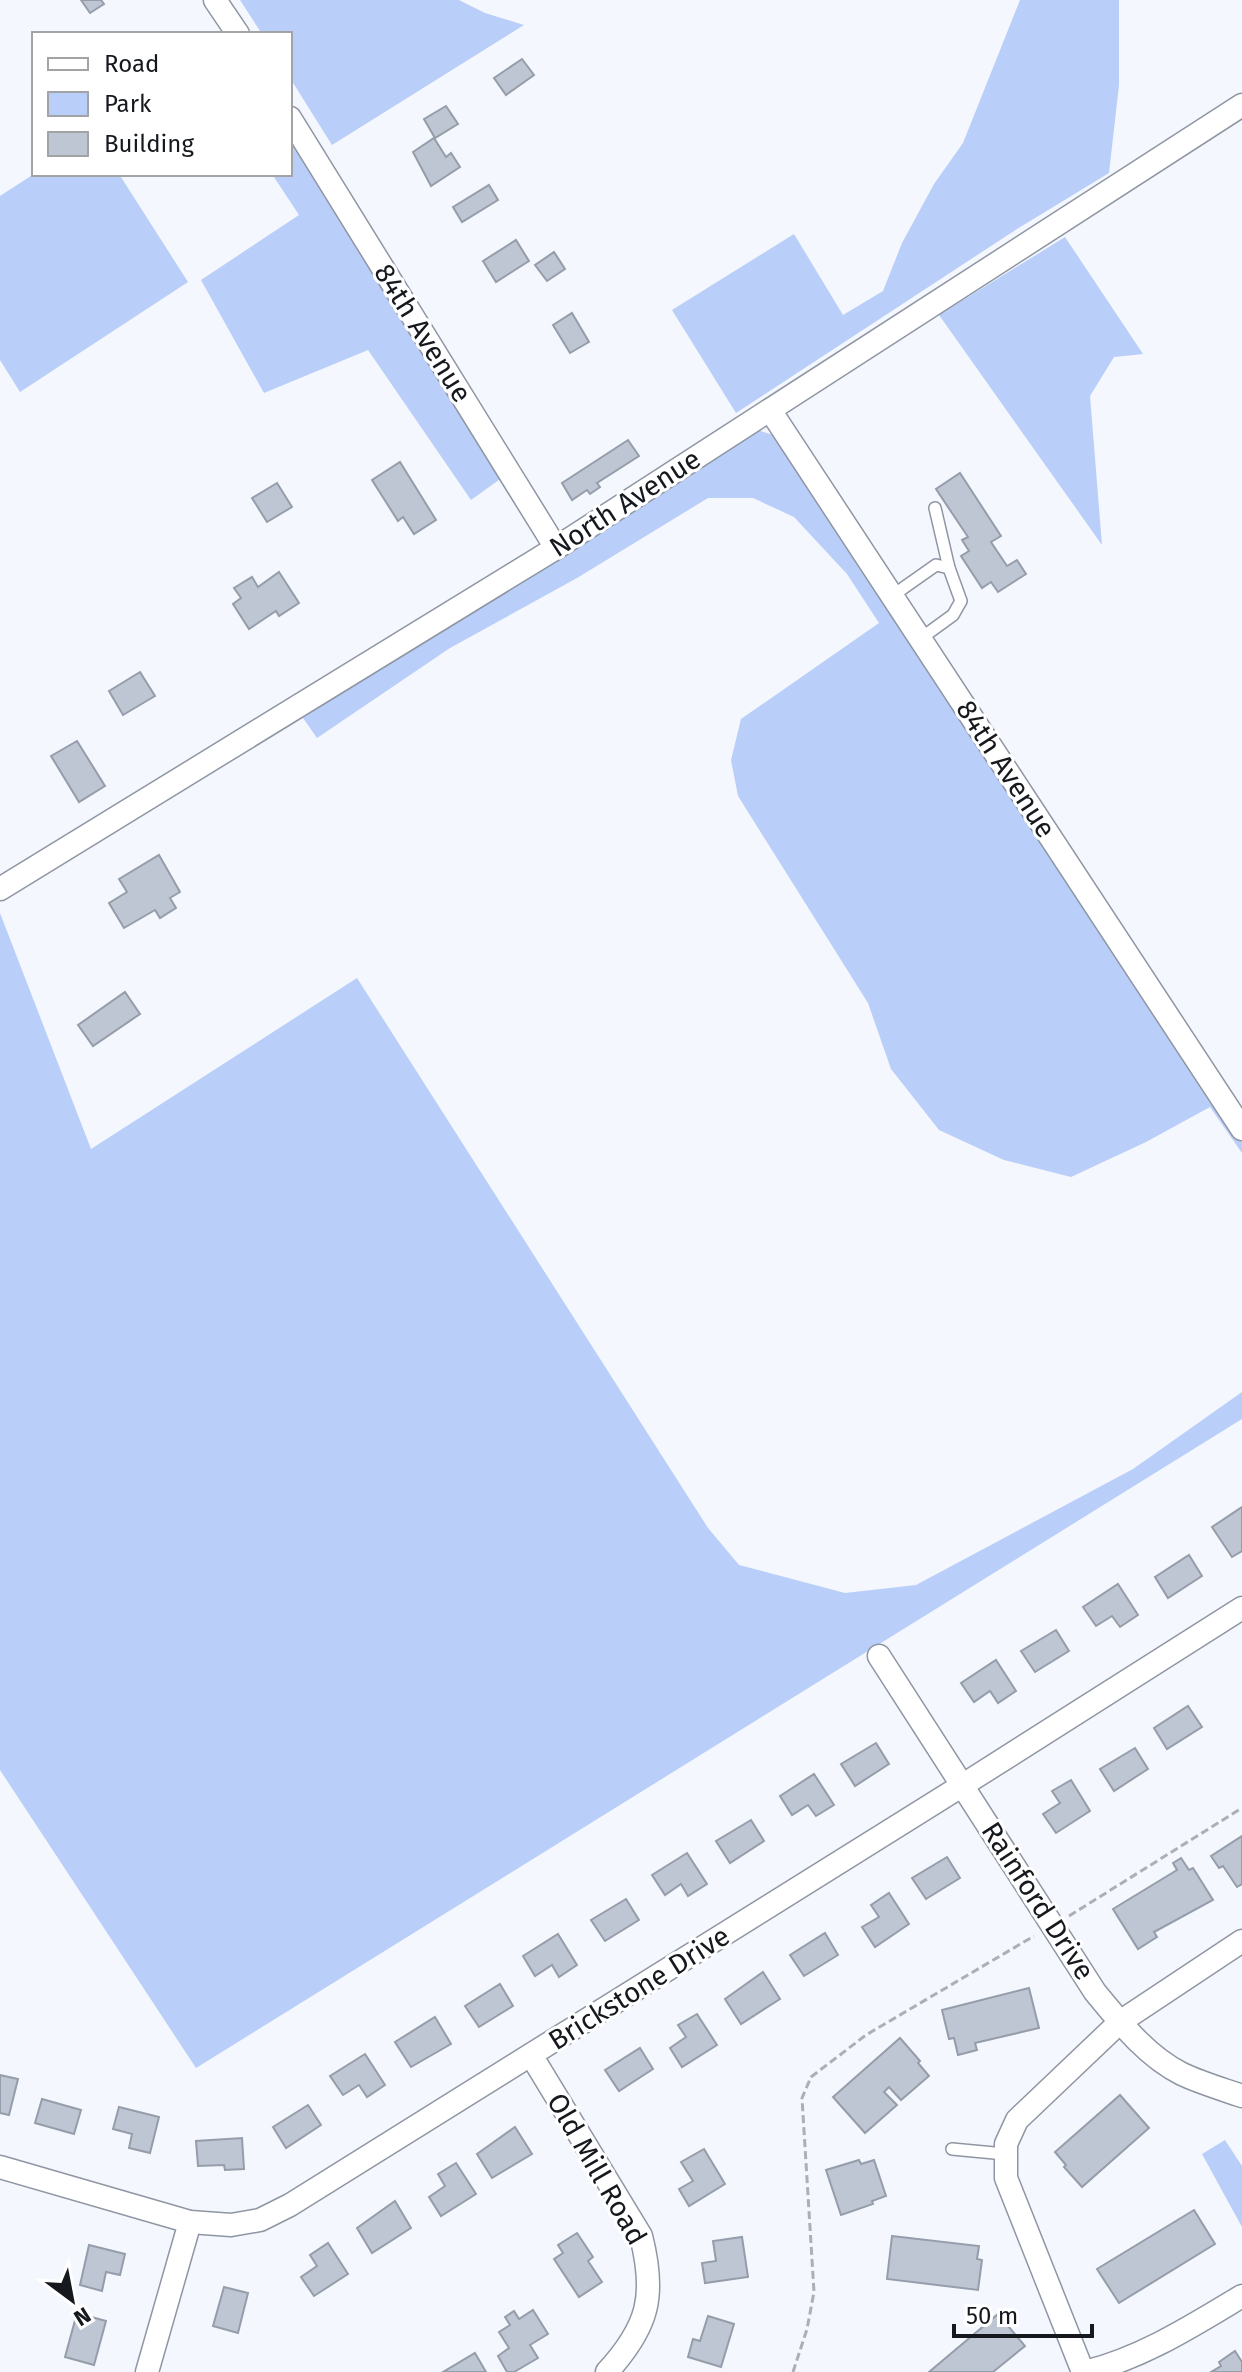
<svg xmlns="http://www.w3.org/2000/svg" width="1242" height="2372" viewBox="0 0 1242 2372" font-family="'Fira Sans',sans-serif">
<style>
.green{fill:#b9cef8}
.building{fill:#bec5d3;stroke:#969daa;stroke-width:2}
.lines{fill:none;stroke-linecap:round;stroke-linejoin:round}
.lane-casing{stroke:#8f96a3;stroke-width:14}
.street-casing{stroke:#8f96a3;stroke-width:25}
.path{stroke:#acafb5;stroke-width:3;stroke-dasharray:8 4;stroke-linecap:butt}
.lane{stroke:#fff;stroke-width:11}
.street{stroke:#fff;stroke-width:22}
.labels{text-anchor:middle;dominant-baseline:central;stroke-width:6;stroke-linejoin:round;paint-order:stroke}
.street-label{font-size:28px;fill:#15181d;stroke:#fff}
</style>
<rect width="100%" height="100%" fill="#f4f7fd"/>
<g class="green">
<polygon points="240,0 459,0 485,13 524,25 332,145 290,78 290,34 262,34"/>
<polygon points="1020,0 1119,0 1119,85 1109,173 1017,229 736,413 672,310 794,234 843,315 883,291 902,243 934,184 963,143"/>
<polygon points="290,139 503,477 471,500 368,350 264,393 201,280 299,215 272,174 290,174"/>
<polygon points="34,174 119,174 188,282 20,392 0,360 0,196"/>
<polygon points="1065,237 1143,354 1114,357 1090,396 1102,545 939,315"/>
<polygon points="754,429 783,438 1242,1143 1242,1153 1210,1107 1146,1142 1071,1177 1004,1160 939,1130 891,1069 868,1003 738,796 731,760 741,719 879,623 847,574 794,517 753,498 708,498 577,578 450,648 317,738 303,718"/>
<polygon points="0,913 91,1149 357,978 708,1528 739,1565 845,1593 916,1585 1133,1469 1242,1392 1242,1419 196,2068 0,1770"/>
<polygon points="1225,2140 1242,2166 1242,2227 1202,2154"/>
</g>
<g class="building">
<polygon points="81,0 101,0 104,4 90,13"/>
<polygon points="522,59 534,75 506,95 494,78"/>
<polygon points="446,106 458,124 435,138 424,119"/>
<polygon points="434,138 446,157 451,153 460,167 431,186 413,152"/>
<polygon points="489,185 498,200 462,222 453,207"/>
<polygon points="516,240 529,261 496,282 483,261"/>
<polygon points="554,252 565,269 547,281 535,265"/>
<polygon points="572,313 589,342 570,353 553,325"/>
<polygon points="628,440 639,456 597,483 600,487 590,494 587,490 572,500 562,483"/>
<polygon points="400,462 436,520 414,534 403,517 398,521 372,480"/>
<polygon points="960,473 1001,536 991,542 1007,566 1017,560 1026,574 998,592 991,582 982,588 961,556 969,551 962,540 968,537 936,489"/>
<polygon points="277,483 292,507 267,522 252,498"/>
<polygon points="279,572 299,603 279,616 276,611 249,629 233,604 241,598 234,588 252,577 258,587"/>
<polygon points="140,672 155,696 123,715 109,691"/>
<polygon points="77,741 105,786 79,802 51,756"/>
<polygon points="159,855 180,892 170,898 176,908 160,918 155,910 124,928 109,903 127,892 119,879"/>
<polygon points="125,992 140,1014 93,1046 78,1025"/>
<polygon points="1242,1507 1242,1551 1232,1557 1212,1527"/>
<polygon points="1189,1555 1202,1576 1168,1598 1155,1577"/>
<polygon points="1118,1584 1138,1615 1120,1627 1112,1616 1096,1626 1083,1607"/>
<polygon points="1056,1630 1069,1651 1035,1672 1021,1651"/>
<polygon points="996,1660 1016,1691 998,1703 990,1691 974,1702 961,1683"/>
<polygon points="1188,1706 1202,1727 1167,1749 1154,1728"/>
<polygon points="876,1743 889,1764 855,1786 841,1764"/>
<polygon points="1135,1748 1148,1769 1114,1791 1100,1769"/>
<polygon points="814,1774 834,1805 816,1816 808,1805 792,1815 780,1796"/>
<polygon points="1071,1780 1090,1811 1056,1833 1043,1814 1060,1803 1052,1791"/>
<polygon points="751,1820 764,1841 730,1863 716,1841"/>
<polygon points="1242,1836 1242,1884 1237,1887 1223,1866 1219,1868 1211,1856"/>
<polygon points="687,1853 707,1884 688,1896 681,1884 665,1895 652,1875"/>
<polygon points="947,1857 960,1878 926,1899 912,1878"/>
<polygon points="1181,1858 1189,1870 1193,1868 1213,1900 1154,1932 1157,1937 1138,1949 1113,1909 1177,1870 1173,1863"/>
<polygon points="889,1893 909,1924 875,1947 862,1927 879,1917 871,1905"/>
<polygon points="626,1899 639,1920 605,1941 591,1920"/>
<polygon points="825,1933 838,1955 804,1976 790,1955"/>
<polygon points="558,1934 577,1965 559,1977 552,1965 535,1976 523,1956"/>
<polygon points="763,1972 780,1999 741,2024 725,1999"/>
<polygon points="500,1984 513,2006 479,2027 465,2006"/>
<polygon points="1029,1988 1039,2028 975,2043 977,2050 958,2055 954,2038 949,2039 942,2010"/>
<polygon points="697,2014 717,2045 682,2067 670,2048 686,2037 678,2025"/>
<polygon points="435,2017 451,2044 411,2067 395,2042"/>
<polygon points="900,2038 920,2061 918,2063 929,2076 901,2100 889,2087 884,2092 897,2105 865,2133 833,2097"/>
<polygon points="640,2048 653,2069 619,2091 605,2070"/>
<polygon points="365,2054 385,2085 367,2097 359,2085 343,2095 330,2076"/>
<polygon points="0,2075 18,2079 9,2115 0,2113"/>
<polygon points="1120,2095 1149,2128 1082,2187 1064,2167 1066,2165 1055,2152"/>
<polygon points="42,2099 81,2110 74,2134 35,2123"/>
<polygon points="308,2105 321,2125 286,2148 273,2127"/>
<polygon points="119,2107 159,2117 150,2153 129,2148 132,2134 113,2129"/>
<polygon points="515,2127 532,2154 492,2178 477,2154"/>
<polygon points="242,2138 244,2169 225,2170 224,2165 198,2166 196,2141"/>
<polygon points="704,2149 725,2184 689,2206 679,2189 693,2181 681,2162"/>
<polygon points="859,2160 861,2164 874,2160 886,2196 872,2201 873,2204 841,2215 826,2170"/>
<polygon points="456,2163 476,2194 441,2216 429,2197 445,2186 438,2174"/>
<polygon points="395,2201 411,2228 372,2253 357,2228"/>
<polygon points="1194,2210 1215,2244 1119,2303 1097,2269"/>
<polygon points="577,2233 593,2257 588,2261 602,2282 579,2297 554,2259 563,2253 558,2245"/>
<polygon points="892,2236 979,2246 977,2259 982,2260 978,2290 887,2279"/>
<polygon points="742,2237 748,2277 705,2283 702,2263 716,2261 713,2241"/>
<polygon points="328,2243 348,2274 314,2296 301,2277 317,2266 310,2255"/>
<polygon points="89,2245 125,2254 120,2275 106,2272 102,2291 80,2285"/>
<polygon points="224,2287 248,2293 238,2333 213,2326"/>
<polygon points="533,2310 548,2334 530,2345 538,2358 514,2372 507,2372 498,2356 509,2348 499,2332 510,2325 505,2317 514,2311 519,2319"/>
<polygon points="77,2313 106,2321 94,2365 65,2357"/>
<polygon points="998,2314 1025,2346 993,2372 929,2372"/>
<polygon points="708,2316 734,2324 721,2367 688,2357 693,2339 700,2341"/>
<polygon points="1235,2351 1242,2362 1242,2372 1211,2372 1221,2366 1219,2362"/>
<polygon points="475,2353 486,2372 443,2372"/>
</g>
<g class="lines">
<defs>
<g id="lane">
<polyline points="892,596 936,565 949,568"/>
<polyline points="920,639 953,615 961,601 949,568 935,508"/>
<polyline points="952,2149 1005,2154"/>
</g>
<g id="street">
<polyline points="215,0 238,34"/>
<polyline points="290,118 556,548"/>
<polyline points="770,410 1242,1129"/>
<polyline points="0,889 556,548 1242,105"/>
<path d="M879 1656 1095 1992C1120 2022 1146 2056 1182 2074 1201 2083 1222 2089 1242 2096"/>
<path d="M531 2055 641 2236C656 2295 649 2326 607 2372"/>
<polyline points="0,2167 190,2222 231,2225 260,2220 290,2205 963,1785 1242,1608"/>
<polyline points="147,2372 190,2222"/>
<polyline points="1083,2372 1006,2178 1006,2144 1017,2120 1120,2022 1242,1941"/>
<path d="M1085 2372C1142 2358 1192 2326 1242 2296"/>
</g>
</defs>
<use href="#lane" class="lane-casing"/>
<use href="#street" class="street-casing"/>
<g class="path">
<polyline points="1069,1916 1242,1808"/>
<polyline points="793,2372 807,2329 814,2292 802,2098 811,2077 866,2035 1034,1936"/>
</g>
<use href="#lane" class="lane"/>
<use href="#street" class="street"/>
</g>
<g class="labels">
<g class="street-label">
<text transform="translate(423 333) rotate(58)">84th Avenue</text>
<text transform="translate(625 503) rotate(-33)">North Avenue</text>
<text transform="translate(1006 769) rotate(57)">84th Avenue</text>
<text transform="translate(1038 1901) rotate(57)">Rainford Drive</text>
<text transform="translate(639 1988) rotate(-32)">Brickstone Drive</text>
<text transform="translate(597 2169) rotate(60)">Old Mill Road</text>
</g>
</g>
<rect x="32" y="32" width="260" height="144" fill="#ffffff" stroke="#a1a3a5" stroke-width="2"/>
<rect x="48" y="58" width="40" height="12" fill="#ffffff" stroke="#a1a3a5" stroke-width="2"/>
<text x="104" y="72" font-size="24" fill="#15181d">Road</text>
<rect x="48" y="92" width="40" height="24" fill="#b9cef8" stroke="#a1a3a5" stroke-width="2"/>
<text x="104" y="112" font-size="24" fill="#15181d">Park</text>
<rect x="48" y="132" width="40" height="24" fill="#bec5d3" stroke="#a1a3a5" stroke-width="2"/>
<text x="104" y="152" font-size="24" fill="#15181d">Building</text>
<g transform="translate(72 2300) rotate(148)" stroke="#ffffff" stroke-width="6" paint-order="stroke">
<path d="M0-6L14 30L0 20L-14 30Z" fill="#15181d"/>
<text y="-12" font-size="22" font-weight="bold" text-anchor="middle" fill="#15181d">N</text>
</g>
<path d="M954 2324v12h138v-12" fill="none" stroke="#15181d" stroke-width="4"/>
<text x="966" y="2324" font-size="24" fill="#15181d" stroke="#ffffff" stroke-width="6" paint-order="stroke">50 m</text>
</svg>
